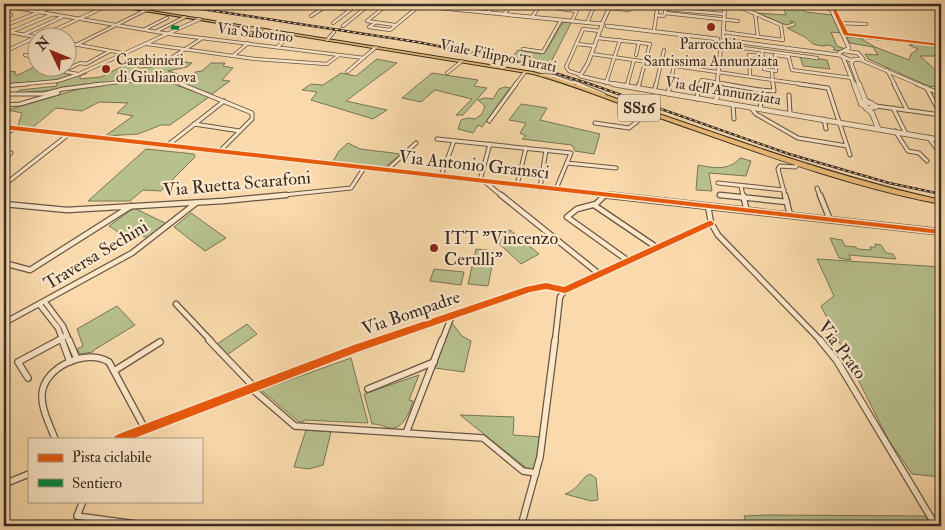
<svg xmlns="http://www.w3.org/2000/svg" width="945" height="530" viewBox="0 0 945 530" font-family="'IM FELL Double Pica',serif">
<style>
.green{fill:#b7c18e;stroke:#777659}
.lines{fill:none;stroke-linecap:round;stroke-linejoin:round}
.minor-tunnel{stroke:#d3b791;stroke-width:2.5;stroke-dasharray:2.5 1;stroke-linecap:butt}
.pedestrian-casing{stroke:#685746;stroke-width:3}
.minor-far3-casing{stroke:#685746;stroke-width:4}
.minor-far2-casing{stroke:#685746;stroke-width:5}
.minor-far1-casing{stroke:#685746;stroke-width:7}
.minor-casing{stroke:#685746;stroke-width:8}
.tertiary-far2-casing{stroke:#685746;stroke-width:4.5}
.tertiary-far1-casing{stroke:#685746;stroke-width:6}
.tertiary-casing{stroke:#685746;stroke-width:8}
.primary-casing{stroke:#372b24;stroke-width:2}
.pedestrian{stroke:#fce7c9;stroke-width:2}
.minor-far3{stroke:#fce7c9;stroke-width:2.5}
.minor-far2{stroke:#fce7c9;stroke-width:3}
.minor-far1{stroke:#fce7c9;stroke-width:4.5}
.minor{stroke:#fce7c9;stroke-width:5.5}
.tertiary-far2{stroke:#fce7c9;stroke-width:3}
.tertiary-far1{stroke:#fce7c9;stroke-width:4.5}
.tertiary{stroke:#fce7c9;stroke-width:5.5}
.primary{fill:#edbd76;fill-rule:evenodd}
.rail-casing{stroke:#372b24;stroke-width:2.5}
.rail{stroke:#fce7c9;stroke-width:1;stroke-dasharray:3;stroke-linecap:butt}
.quiet{stroke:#00873e;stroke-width:4;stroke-dasharray:8 4;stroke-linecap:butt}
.cycleway-casing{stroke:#fce7c9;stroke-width:3}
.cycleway{fill:#e8590c;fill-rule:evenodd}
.poi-dot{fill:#8f2418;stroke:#fce7c9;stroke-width:2}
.labels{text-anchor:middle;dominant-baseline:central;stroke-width:4.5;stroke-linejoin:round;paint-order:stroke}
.far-street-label{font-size:15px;fill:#372b24;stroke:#fce7c9}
.far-poi-label{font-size:15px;fill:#372b24;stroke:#fce7c9}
.shield{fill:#fce7c9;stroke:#726356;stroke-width:1}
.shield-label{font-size:16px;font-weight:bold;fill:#372b24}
.street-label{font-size:18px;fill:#372b24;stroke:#fce7c9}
.poi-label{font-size:18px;fill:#372b24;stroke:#fce7c9;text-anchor:start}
</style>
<rect width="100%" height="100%" fill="#fadaac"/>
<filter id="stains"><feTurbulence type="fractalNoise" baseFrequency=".004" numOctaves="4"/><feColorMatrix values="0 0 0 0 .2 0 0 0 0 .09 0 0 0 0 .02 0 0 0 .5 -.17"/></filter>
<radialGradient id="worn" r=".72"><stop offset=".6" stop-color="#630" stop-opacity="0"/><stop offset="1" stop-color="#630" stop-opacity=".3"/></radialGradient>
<g class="green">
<polygon points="782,4 801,5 805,12 832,15 840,33 831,32 837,46 845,49 842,51 833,50 835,48 829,45 822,46 813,44 805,37 787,28 795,26 795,22 790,21 793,23 786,25 757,13 786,15"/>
<polygon points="563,22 571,23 550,64 547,65 513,56 518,50 541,54 546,51"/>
<polygon points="846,36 858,37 875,47 909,60 911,54 918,49 909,45 916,43 941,46 941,56 920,56 941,75 941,87 928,86 868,59 865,54 878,55 873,47 850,43"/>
<polygon points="800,56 827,60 830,69 803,66"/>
<path d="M156 58 192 63 187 67 168 71 185 76 193 75 195 72 202 71 211 63H225L223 66 233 68 222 80 230 81 212 94C188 86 174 77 148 79L165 81 209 97 170 125H161L138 134 105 136 133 116 117 113 128 103 99 102 82 111 56 108 32 128 18 126 22 113 8 110 82 88 15 93 20 90 57 86 56 81 85 73H87L80 76V79L101 77 127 64 140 68 153 67Z"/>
<polygon points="377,59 397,63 346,101 387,110 373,119 311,100 317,92 302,90 311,84 323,85 341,73 356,76"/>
<polygon points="34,67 73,75 56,80 4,84 7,83 4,83 4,70 16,72 14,74 18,75"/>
<polygon points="432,73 478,80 474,86 487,88 463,115 456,115 472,99 435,90 421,102 402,98"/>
<polygon points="505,87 510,88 482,127 478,125 473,133 458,129 461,120 468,118 475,119 482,114 485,106 478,100 485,98 493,99 499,89"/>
<polygon points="521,104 547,108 540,120 600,134 594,154 575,151 572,145 522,139 526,136 520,133 526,123 509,120"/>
<polygon points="348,143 360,149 401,154 384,168 332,163 339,151"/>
<polygon points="146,149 194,154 195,157 161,191 143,190 130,201 88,201"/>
<path d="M740 158 751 161 746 176 709 173 712 191 696 190 698 165C713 168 729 171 740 158Z"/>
<polygon points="134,208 165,223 167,225 151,239 137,234 127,238 109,226"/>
<polygon points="191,213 226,238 205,251 174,227"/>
<polygon points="510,230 539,254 521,264 494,239"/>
<polygon points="830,238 842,240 845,246 856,247 857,249 871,250 870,247 876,247 875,244 881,245 886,253 893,254 896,259 849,255 851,260 839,258"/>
<polygon points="476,249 495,251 488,286 468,284"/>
<polygon points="817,259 941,267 941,477 912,474 888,439 821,306 834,296"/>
<polygon points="434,269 464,272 461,285 430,281"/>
<polygon points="117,306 135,325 94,350 93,352 80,354 77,349 83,346 77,329"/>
<polygon points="451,322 462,336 471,341 464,372 435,368"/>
<polygon points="247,324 257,334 227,355 217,344"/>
<polygon points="351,358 368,423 304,420 303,422 299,422 261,390"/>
<path d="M419 375 409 400 413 401C410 411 402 434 386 427 383 426 379 424 372 424L364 394Z"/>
<polygon points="460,415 514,417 513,435 541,437 532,477 530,476 525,467"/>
<polygon points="306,430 331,432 323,465 309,469 294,467"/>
<path d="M590 474 596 478 598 500 591 501 565 494C582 487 579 479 590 474Z"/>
<polygon points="767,515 925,516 931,526 747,526 744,516"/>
</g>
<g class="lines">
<polyline class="minor-tunnel" points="334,32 343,26"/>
<defs>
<polyline id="pedestrian" points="171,27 179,28"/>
<g id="minor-far3">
<polyline points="137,4 151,6"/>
<polyline points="272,4 296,7 302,4"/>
<polyline points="388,4 367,21 395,25"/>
<polyline points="510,4 538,7"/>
<polyline points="557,4 555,8 576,11"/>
<polyline points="679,4 725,8"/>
<polyline points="4,6 169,34 364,58"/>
<polyline points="325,6 350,10"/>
<polyline points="125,7 132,4"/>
<polyline points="245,7 250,4"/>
<polyline points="609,8 629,10 631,4"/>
<polyline points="4,10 19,4"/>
<polyline points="487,13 495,4"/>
<polyline points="665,13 738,21"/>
<polyline points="755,13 758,37"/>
<polyline points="504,14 512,4"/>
<polyline points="656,15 664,16 666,9 724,14"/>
<polyline points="311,16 328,5"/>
<polyline points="532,17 541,4"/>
<polyline points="4,18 11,15"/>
<polyline points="572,21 580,4"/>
<polyline points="333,23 358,4"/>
<polyline points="375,23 369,27 390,30 419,6"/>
<polyline points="587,23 595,4"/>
<polyline points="838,23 866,24"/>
<polyline points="4,26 59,4"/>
<polyline points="343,26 370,4"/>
<polyline points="145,29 167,18"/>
<polyline points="654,30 658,4"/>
<polyline points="4,31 36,37"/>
<polyline points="157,31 185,17"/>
<polyline points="10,32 53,14"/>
<polyline points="723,32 783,40 781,25 737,6 727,4"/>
<polyline points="23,35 62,17"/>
<polyline points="844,35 915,42"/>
<polyline points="37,38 109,5"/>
<polyline points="598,38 650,44 639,85"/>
<polyline points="327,40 334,32"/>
<polyline points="68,43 122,53"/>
<polyline points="147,44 255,59 327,64 339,55"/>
<polyline points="577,44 595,46"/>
<polyline points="721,45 817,58"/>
<polyline points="277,47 293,34"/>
<polyline points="68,49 158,4"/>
<polyline points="523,49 543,52 561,20"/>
<polyline points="762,51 764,69 776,71 775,55 789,57"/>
<polyline points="4,52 36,37"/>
<polyline points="592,54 808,85"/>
<polyline points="788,54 792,70 852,78"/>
<polyline points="25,55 38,58"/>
<polyline points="636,55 639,42"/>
<polyline points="233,56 248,43"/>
<polyline points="171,58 201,39"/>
<polyline points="861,60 920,85"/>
<polyline points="38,64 36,65 38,66"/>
<polyline points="43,68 78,74"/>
<polyline points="68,69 80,63 86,64 110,51"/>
<polyline points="887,70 895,85"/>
<polyline points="772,71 773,85"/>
<polyline points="347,72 376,47"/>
<polyline points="447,73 462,61"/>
<polyline points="541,75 553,76 573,83"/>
<polyline points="581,75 569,71 566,67 583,29 600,31"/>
<polyline points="750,76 749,55 762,56"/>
<polyline points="574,82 581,85"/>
<polyline points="606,83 620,40"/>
<polyline points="13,85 58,81 79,74 200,19"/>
<polyline points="92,85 159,78 169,79 184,85"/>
<polyline points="515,85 525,72"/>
<polyline points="627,85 634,60"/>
<polyline points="656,85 664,50"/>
<polyline points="670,85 674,66"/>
<polyline points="699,85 702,80 731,85"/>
</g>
<g id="minor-far2">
<polyline points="181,84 252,113 252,119 220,151"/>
<polyline points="578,84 604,95"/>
<polyline points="724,84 759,90"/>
<polyline points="799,84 828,88 850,155"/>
<polyline points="894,84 907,110"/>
<polyline points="917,84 941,94"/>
<polyline points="4,86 27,84"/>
<polyline points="626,87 627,84"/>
<polyline points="926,87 941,115"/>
<polyline points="638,89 639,84"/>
<polyline points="654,92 656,84"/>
<polyline points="4,94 44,94 63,89 102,84"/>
<polyline points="668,94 670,84"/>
<polyline points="789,95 790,114"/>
<polyline points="697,99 699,84"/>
<polyline points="4,105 20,104 58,93"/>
<polyline points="733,105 734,119"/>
<polyline points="876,106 941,115"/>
<polyline points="751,108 756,114 798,138 847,146"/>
<polyline points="893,108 905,132"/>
<polyline points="761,109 759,90 774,91 773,84"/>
<polyline points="824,119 826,129"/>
<polyline points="489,121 516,84"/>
<polyline points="595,123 629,128 649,112"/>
<polyline points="194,124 240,131"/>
<polyline points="895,131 908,151 919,153 927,161"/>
<polyline points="4,135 15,128"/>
<polyline points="928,137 941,154"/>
<polyline points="437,139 571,153 556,189"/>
<polyline points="168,145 224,101"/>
<polyline points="4,152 11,153 4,158"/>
<polyline points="567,163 616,168"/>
<polyline points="387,170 416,143"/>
<polyline points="441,176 454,141"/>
<polyline points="480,180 490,144"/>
<polyline points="484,181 502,196"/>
<polyline points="718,183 784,190"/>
<polyline points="4,185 69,134"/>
<polyline points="517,185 526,148"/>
<polyline points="741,186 743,196"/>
<polyline points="540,188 546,150"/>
<polyline points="817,188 820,196"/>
<polyline points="720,195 728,196"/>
<polyline points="274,196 351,188 364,168"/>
<polyline points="785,196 778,169 780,166 795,167 799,164"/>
</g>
<g id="minor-far1">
<polyline points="501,195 598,273"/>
<polyline points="605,195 596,204 577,209 567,217 627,260"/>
<polyline points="720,195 787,202"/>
<polyline points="743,195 747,211"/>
<polyline points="785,195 790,215"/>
<polyline points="820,195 830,220"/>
<polyline points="4,204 67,210 223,201 286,195"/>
<polyline points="594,205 656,247"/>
<polyline points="708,206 711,223 718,235 821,341"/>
<polyline points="4,263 30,270 131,206"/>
<polyline points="45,302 63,326 69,341"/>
<polyline points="176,304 211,341"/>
<polyline points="40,305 58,328 63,341"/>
<polyline points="4,323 132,253 196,203"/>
<polyline points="57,341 67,335"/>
<polyline points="378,341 529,289 546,286 565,290 711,223"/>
<polyline points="442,341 452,315"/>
<polyline points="555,341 560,297 565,290"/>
</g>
<g id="minor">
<polyline points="62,340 70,362"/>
<polyline points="69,340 77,359"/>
<polyline points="209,340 255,388"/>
<polyline points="820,340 837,361 936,526"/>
<polyline points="114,371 160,342"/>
<polyline points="28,378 18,362 59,340"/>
<polyline points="252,389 295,426 483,438 523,471 536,473"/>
<polyline points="368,389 434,362"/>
<polyline points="406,433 442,340"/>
<path d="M55 439C50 425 41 409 42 394 44 367 86 348 109 362L145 429"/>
<polyline points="119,439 382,340"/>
<polyline points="4,484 29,474"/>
<polyline points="83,501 77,516 151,526"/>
<polyline points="521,526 540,457 555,340"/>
</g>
<g id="tertiary-far2">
<polyline points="401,4 602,24"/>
<polyline points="796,4 822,6 831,9 849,48"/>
<polyline points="602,24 611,4"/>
<polyline points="602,25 588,63 580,76 618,85"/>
<polyline points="607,26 718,39"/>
<polyline points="723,37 725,4"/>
<polyline points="724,40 839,55"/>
<polyline points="845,51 858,53 863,59 850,60 839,55 839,53 849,48"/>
<polyline points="843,57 854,85"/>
<polyline points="854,60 851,63 859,85"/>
<polyline points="717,85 721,45 724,40"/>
</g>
<g id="tertiary-far1">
<polyline points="613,84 941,140"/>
<polyline points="854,84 861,103"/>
<polyline points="859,84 865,100 868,102"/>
<polyline points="716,102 718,84"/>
<polygon points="864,102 871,103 876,107 868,108 861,104"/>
<polyline points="866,108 872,113 878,128"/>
<polyline points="4,127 618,196"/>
</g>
<polyline id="tertiary" points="607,195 941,232"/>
<path id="primary" d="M101 4H108L533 72C577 83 619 100 662 115 755 147 845 179 941 200V204C842 185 746 148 651 115 612 101 573 85 533 74Z"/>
</defs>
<use href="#pedestrian" class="pedestrian-casing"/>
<use href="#minor-far3" class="minor-far3-casing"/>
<use href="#minor-far2" class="minor-far2-casing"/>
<use href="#minor-far1" class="minor-far1-casing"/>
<use href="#minor" class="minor-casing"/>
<use href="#tertiary-far2" class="tertiary-far2-casing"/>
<use href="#tertiary-far1" class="tertiary-far1-casing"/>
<use href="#tertiary" class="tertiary-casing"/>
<use href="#primary" class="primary-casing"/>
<use href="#pedestrian" class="pedestrian"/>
<use href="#minor-far3" class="minor-far3"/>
<use href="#minor-far2" class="minor-far2"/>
<use href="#minor-far1" class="minor-far1"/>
<use href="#minor" class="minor"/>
<use href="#tertiary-far2" class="tertiary-far2"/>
<use href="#tertiary-far1" class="tertiary-far1"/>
<use href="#tertiary" class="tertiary"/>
<use href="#primary" class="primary"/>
<defs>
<polyline id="rail" points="169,4 417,42 520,62 590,84 789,154 889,183 941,194"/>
</defs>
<use href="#rail" class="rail-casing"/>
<use href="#rail" class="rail"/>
<polyline class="quiet" points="171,27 179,28"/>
<defs>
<g id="cycleway">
<polygon points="806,4 816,4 834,6 848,33 941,44 941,46 844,35 832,8"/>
<polygon points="4,125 941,230 941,234 4,129"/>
<polygon points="709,221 711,221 714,223 713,225 568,292 565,293 546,289 530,292 360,351 132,439 114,439 115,436 119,434 354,345 526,287 546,283 564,287"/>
</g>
</defs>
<use href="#cycleway" class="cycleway-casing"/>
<use href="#cycleway" class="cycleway"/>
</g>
<g class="poi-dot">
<circle cx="711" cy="27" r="5"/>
<circle cx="106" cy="69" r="5"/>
<circle cx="434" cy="248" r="5"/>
</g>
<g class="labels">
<g class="far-street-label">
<text transform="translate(255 33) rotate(7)">Via Sabotino</text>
<text transform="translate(498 56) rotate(11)">Viale Filippo Turati</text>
<text transform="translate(723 91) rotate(9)">Via dell'Annunziata</text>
</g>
<g class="far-poi-label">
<text x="711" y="44">Parrocchia<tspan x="711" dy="17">Santissima Annunziata</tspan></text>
<text x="116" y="60" text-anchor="start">Carabinieri<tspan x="116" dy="17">di Giulianova</tspan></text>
</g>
<rect class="shield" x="618" y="94.5" width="42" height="27" rx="4"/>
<g class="shield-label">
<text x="639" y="108">SS16</text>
</g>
<g class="street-label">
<text transform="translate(474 165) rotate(6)">Via Antonio Gramsci</text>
<text transform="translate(237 184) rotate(-5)">Via Ruetta Scarafoni</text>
<text transform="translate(96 255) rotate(-31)">Traversa Sechini</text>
<text transform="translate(411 313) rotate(-19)">Via Bompadre</text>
<text transform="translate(842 350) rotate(53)">Via Prato</text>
</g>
<g class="poi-label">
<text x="444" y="238">ITT "Vincenzo<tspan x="444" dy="21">Cerulli"</tspan></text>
</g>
</g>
<rect width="945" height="530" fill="none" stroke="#fadaac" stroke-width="20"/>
<rect x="5" y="5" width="935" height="520" fill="none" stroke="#372b24" stroke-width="2.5"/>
<rect x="10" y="10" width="925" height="510" fill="none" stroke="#372b24"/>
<rect x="28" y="438" width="175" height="65" fill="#fce7c9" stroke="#ad9c87"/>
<rect x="38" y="454" width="25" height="8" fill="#e8590c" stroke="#ad9c87"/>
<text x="72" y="462" font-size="15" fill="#372b24">Pista ciclabile</text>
<rect x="38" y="479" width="25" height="8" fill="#00873e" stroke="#ad9c87"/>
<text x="72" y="488" font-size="15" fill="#372b24">Sentiero</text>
<g transform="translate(52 52) rotate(313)"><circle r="24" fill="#fce7c9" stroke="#ad9c87"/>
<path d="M0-4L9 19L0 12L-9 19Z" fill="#8f2418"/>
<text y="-8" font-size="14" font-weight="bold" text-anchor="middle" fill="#372b24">N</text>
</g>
<rect width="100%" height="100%" filter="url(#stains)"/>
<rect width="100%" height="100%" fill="url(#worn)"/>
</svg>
